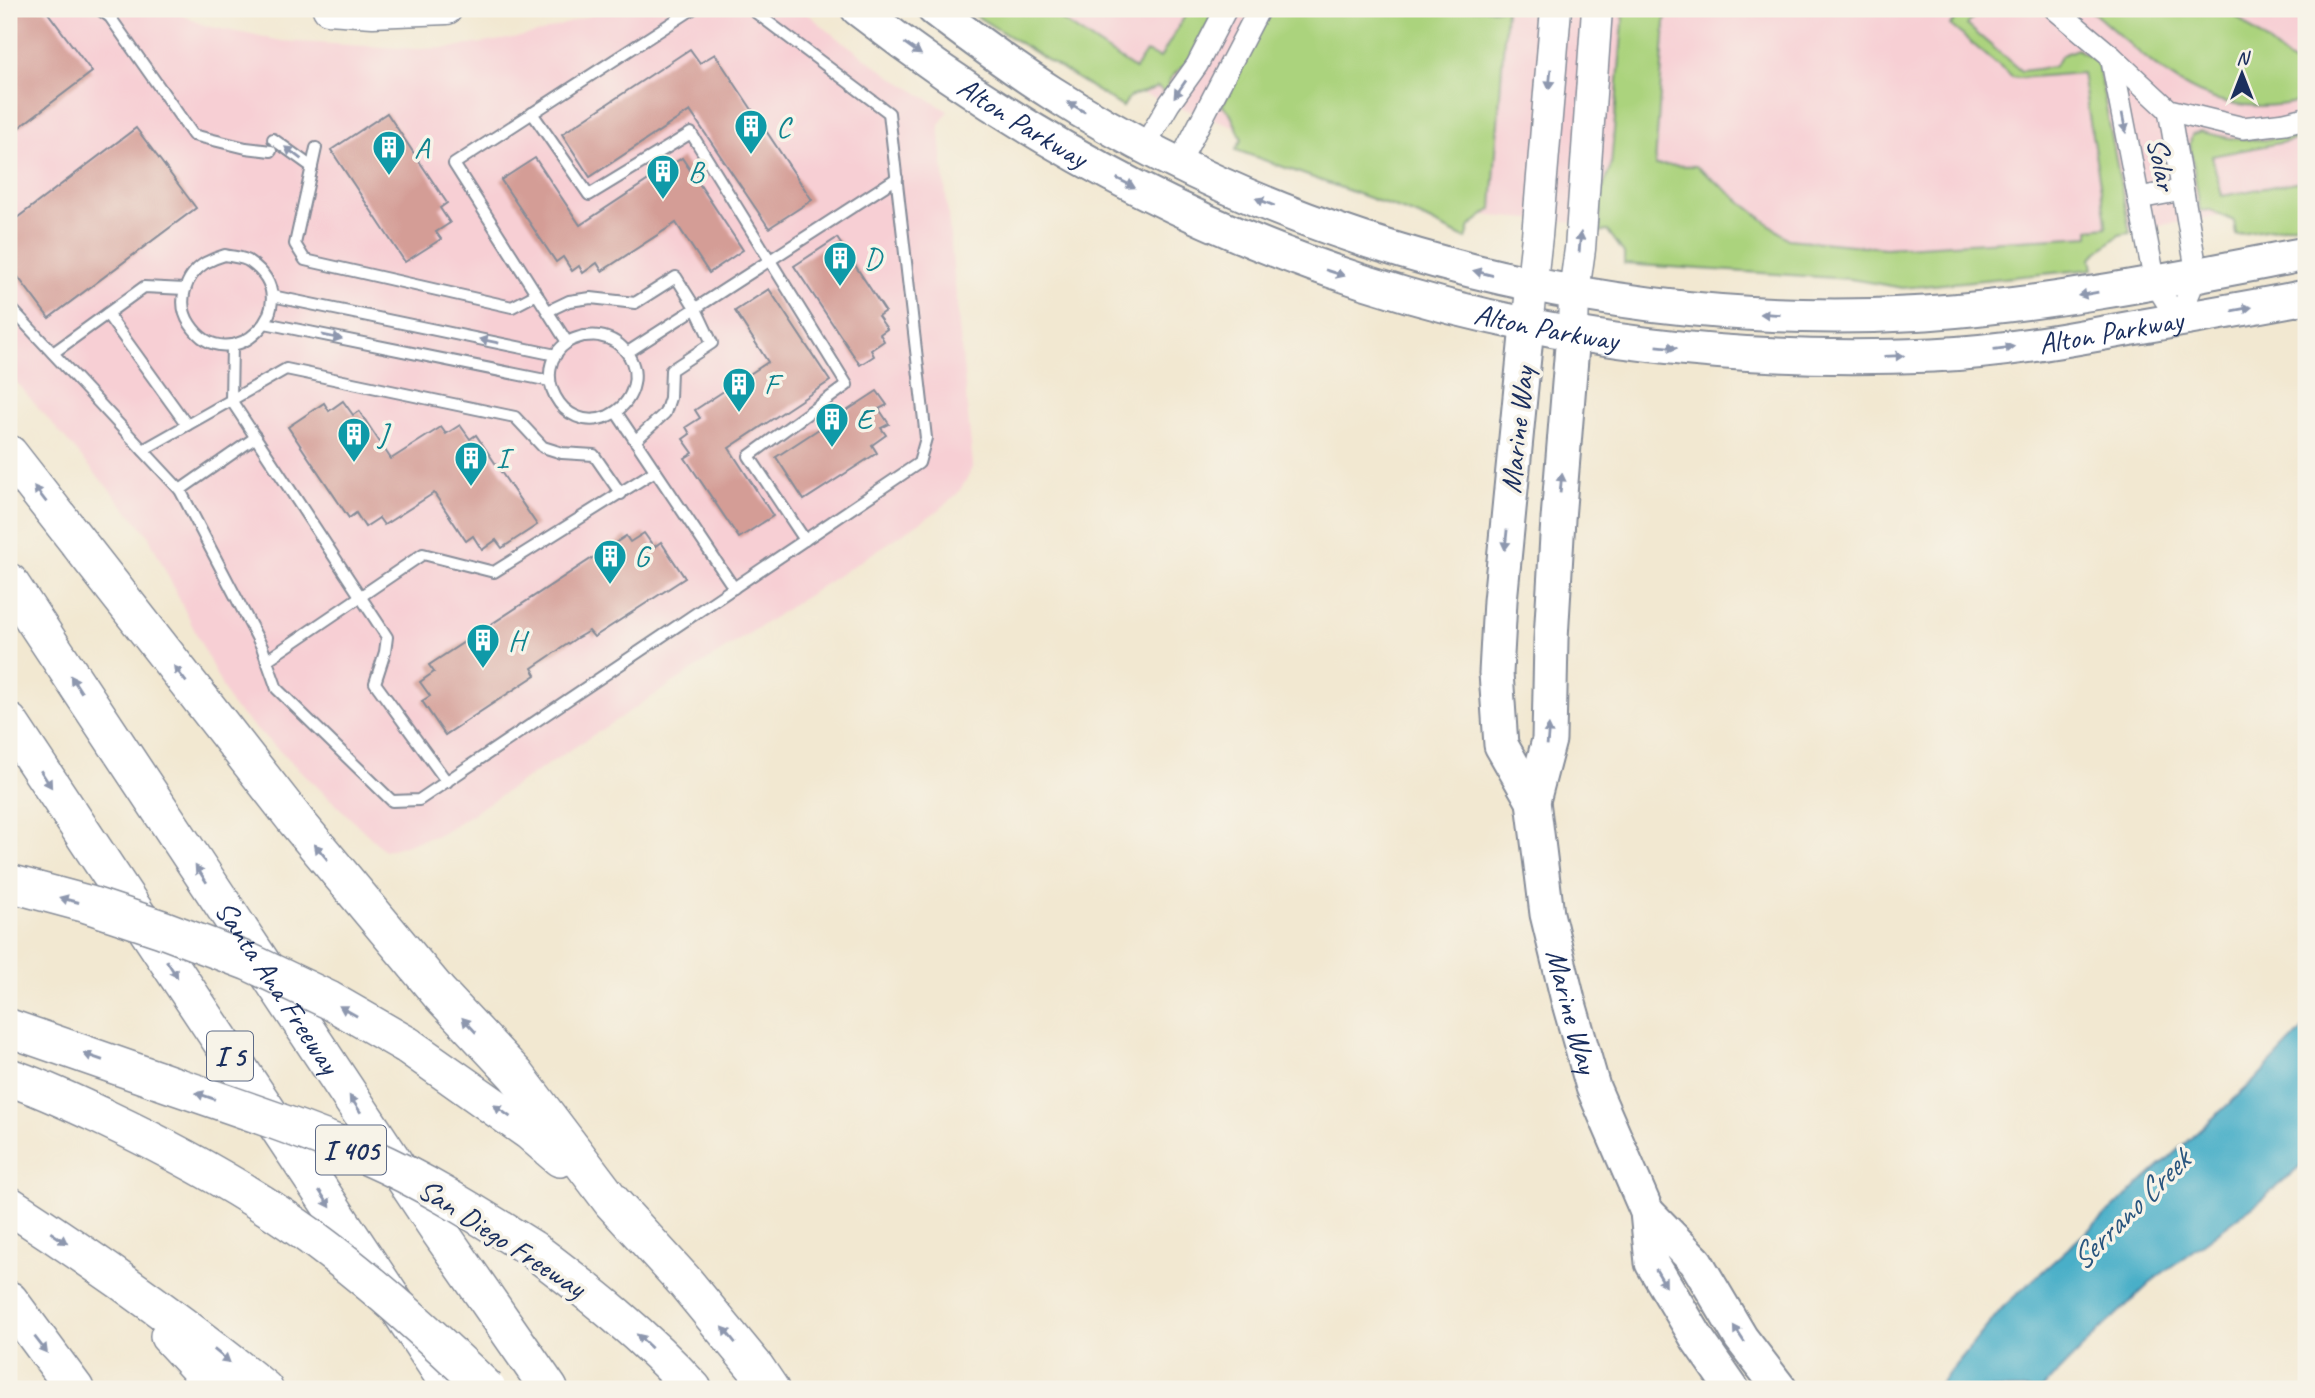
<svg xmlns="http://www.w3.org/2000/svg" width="2315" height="1398" viewBox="0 0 2315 1398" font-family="Caveat,sans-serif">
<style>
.built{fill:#f7cfd4}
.green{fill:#abd37d;stroke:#63816e;stroke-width:2}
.water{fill:#49afc8;stroke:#326f93;stroke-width:2}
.building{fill:#d49d96}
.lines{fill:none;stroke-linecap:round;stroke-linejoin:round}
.lane-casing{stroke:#868c98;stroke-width:14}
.street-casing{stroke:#868c98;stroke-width:24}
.secondary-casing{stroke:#868c98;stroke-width:33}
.primary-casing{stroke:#868c98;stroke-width:37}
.highway-casing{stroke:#868c98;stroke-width:40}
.lane{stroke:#fff;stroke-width:10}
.street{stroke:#fff;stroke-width:21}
.secondary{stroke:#fff;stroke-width:30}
.primary{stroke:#fff;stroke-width:33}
.highway{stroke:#fff;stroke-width:37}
.highway-bridge-casing{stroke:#868c98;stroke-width:40;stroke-linecap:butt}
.highway-bridge{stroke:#fff;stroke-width:37}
.oneway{fill:#8d97ae}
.labels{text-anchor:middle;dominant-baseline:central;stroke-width:7;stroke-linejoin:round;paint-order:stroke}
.shield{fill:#f7f3e8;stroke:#5d6a87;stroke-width:2}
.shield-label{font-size:28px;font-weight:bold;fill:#1b2f5e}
.street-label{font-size:30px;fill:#1b2f5e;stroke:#f7f3e8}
.culture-label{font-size:30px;fill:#0d838f;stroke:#f7f3e8;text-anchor:start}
.water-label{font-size:32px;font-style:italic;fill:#29557e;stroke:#f7f3e8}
</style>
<rect width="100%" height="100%" fill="#f7f3e8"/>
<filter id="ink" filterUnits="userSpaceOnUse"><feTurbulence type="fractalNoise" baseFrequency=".0143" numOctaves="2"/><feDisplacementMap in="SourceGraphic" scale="14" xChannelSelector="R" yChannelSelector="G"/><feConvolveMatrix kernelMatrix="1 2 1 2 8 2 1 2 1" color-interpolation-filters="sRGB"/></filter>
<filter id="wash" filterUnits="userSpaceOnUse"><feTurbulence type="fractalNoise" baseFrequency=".00686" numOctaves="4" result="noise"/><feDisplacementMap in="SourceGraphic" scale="28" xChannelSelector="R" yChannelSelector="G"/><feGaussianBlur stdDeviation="1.57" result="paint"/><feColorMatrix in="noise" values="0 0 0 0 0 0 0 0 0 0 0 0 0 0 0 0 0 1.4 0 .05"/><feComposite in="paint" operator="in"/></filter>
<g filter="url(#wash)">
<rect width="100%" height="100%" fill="#f2e8d1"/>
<g class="built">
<polygon points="9,9 169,9 206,26 282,41 417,49 450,48 514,38 542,32 608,9 802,9 831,33 892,77 948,111 939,125 973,465 967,479 958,493 939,510 441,834 385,851 231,705 147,533 9,374"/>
<polygon points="1008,9 2306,9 2306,203 2090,236 1885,248 1467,214 1128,88"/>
</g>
<g class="green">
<polygon points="965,9 1045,9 1135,69 1146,52 1160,58 1189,9 1216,9 1189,60 1170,79 1166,93 1158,87 1129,97 1123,107"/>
<polygon points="1270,9 1506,9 1492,209 1470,226 1466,239 1419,216 1236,150 1242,139 1229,111 1222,106"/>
<polygon points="1624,9 1666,9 1655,165 1696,166 1788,239 1885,248 2089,236 2089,229 2107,227 2082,73 2018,78 2012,77 1950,25 1964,9 1980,9 1967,25 2021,71 2053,67 2062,55 2077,49 2097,60 2130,233 2119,235 2091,258 2093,269 1903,288 1850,279 1624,264 1624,253 1608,231 1600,232 1600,196 1611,166"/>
<path d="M2089 9H2227L2306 74V100C2204 125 2160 69 2089 9Z"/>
<polygon points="2306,131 2306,138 2212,156 2222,196 2306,180 2306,223 2236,235 2234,221 2210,210 2200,211 2190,144 2192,135 2201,132 2229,138 2264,140"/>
</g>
<polygon class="water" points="2306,1026 2306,1161 2260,1201 2157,1277 2103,1327 2042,1389 1936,1389 2003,1307 2252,1083"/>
<g id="blocks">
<g class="building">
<polygon points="9,9 45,9 92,72 9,135"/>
<polygon points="690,49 700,63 715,54 812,200 769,228 690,111 590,177 562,134"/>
<polygon points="387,113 447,203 440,208 450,223 436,232 441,239 405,262 331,150"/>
<polygon points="136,128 196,208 49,318 9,265 9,224"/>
<polygon points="535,158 580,225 682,158 743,250 709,273 676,223 602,271 597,263 583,273 579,266 572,271 563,257 556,262 501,180"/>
<polygon points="837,238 885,311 878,316 887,329 880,334 884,341 871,350 874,356 860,365 794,266"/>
<polygon points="769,289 830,381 729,448 773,516 739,538 685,458 693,453 683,439 690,434 686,427 700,418 695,410 768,362 735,311"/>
<polygon points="877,391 887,405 879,409 889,424 881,428 886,435 872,445 877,453 804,500 776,457"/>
<polygon points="343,401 353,415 359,411 391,459 441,427 446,434 460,425 470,439 476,435 537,525 502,548 496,540 482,550 473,536 466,541 434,493 384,525 379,518 365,527 356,513 349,518 288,427 324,403 329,411"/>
<polygon points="644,533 654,547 661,542 685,578 594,637 589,631 575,639 532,668 536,675 445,735 422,701 430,696 420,682 434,672 429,665 626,536 630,542"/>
</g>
</g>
</g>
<g filter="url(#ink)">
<use href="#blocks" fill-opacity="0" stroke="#868c98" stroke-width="2"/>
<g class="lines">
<defs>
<g id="lane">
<polyline points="99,9 110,17 193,135 246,148 271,151"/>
<polyline points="532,113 589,195 691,133 847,385 749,456 805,540"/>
<polyline points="273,139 312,167"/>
<polyline points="316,148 295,244 305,260 512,307 537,294"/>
<path d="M225 255C232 257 244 257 250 262 311 304 229 384 190 324 176 303 185 276 205 263 211 260 218 257 225 255Z"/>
<polyline points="272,296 556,355"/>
<polyline points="9,306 180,490 262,647 277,689 392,801 419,800 919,463 926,438 889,113 751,9"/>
<polyline points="548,311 569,301 591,298 635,303 676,277 696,309 712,343 671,370 670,398 665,413 635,441"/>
<polyline points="107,314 187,425"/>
<polyline points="265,323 550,381"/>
<path d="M583 336C588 336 594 335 599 336 624 340 640 364 633 388 629 401 621 410 608 416 562 436 527 369 568 342 572 339 578 338 583 336Z"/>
<polyline points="567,342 454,164 693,9"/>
<polyline points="232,345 231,400 387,637 385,652 375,683 447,782"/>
<polyline points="628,352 897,178"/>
<polyline points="53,353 144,287 185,289"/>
<polyline points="616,412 734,588"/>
<polyline points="143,450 286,369 515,417 543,447 562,453 594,455 621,494"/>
<polyline points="180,490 256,437"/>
<polyline points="267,660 423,554 494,572 655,471"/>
</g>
<g id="street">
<polyline points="2055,9 2111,56 2169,110 2243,128 2285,123 2306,118"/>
<polyline points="2111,56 2155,283 2178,320"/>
<polyline points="2169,110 2197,274 2178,320"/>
<polyline points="1145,145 1169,104 1197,65 1226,9"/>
<polyline points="1179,163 1259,9"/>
<polyline points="2139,198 2182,190"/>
</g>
<g id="secondary">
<polyline points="328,9 373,12 447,9"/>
<polyline points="1527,326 1537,236 1556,9"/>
<polyline points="1573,334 1574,292 1580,249 1597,9"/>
</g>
<g id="primary">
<path id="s1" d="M858 9C1176 257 1530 373 1933 355 2000 352 2066 340 2132 328 2190 318 2248 308 2306 297"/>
<path d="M934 9C972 38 1011 67 1052 93 1305 254 1627 332 1926 313 2054 304 2180 278 2306 254"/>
<polyline points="1527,326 1500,601 1496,673 1501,745 1533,801"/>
<path id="s2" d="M1573 334 1558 519 1551 639 1549 740 1533 801 1547 914 1568 1000 1593 1087 1647 1212 1652 1263 1698 1340 1732 1389"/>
<polyline points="1647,1212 1696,1262 1741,1338 1780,1389"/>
</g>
<g id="highway">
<polyline points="9,454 296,821 439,993 516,1075 612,1202 685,1282 755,1367 770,1389"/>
<path id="s3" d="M9 582 440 1232 549 1389"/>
<polyline points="9,722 452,1389"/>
<polyline points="9,1028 158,1080"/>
<polyline points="407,1045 530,1132 560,1158"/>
<path d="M9 1205C97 1262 182 1323 264 1389"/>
<path d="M532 1249C589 1292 645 1336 693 1389"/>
<polyline points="9,1300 75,1389"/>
<polyline points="169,1336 218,1389"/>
</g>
</defs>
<use href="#lane" class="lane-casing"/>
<use href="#street" class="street-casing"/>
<use href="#secondary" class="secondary-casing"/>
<use href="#primary" class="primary-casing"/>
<use href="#highway" class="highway-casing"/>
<use href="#lane" class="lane"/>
<use href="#street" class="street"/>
<use href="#secondary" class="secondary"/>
<use href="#primary" class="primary"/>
<use href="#highway" class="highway"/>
<defs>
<g id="highway-bridge">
<polyline points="9,883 87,904 162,929 249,962 329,1000 407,1045"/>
<path d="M9 1077C42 1088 75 1104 107 1119 185 1156 263 1199 331 1252 386 1294 437 1341 487 1389"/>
<path d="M158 1080C228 1104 300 1128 369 1157 426 1182 479 1216 532 1249"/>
</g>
</defs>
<use href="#highway-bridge" class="highway-bridge-casing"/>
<use href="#highway-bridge" class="highway-bridge"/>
</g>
<defs><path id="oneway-solid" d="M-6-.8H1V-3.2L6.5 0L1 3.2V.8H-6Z" transform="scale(1.75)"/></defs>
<g class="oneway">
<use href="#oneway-solid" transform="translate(913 49) rotate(35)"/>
<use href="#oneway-solid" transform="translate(1550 79) rotate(95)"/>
<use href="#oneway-solid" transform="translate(1180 89) rotate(125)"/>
<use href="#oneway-solid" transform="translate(1076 107) rotate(-150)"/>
<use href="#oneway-solid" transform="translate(2124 123) rotate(79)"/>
<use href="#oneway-solid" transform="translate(293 153) rotate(-143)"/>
<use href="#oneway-solid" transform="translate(1126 183) rotate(27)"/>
<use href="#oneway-solid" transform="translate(1265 202) rotate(-158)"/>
<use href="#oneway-solid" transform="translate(1580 242) rotate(-85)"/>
<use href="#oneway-solid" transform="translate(1335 273) rotate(18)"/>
<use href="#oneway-solid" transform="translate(1483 273) rotate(-166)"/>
<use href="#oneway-solid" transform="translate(2088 294) rotate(170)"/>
<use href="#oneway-solid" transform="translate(2242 309) rotate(-10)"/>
<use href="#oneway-solid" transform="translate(1770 314) rotate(-177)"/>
<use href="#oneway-solid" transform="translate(332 337) rotate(11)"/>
<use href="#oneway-solid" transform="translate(489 341) rotate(-168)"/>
<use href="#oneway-solid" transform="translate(1667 347) rotate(6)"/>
<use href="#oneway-solid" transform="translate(2004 348) rotate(-7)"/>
<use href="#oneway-solid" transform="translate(1894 356) rotate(-2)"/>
<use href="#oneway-solid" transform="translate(1561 483) rotate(-85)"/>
<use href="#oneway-solid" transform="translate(40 494) rotate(-128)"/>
<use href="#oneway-solid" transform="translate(1506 540) rotate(96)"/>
<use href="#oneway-solid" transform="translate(180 674) rotate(-128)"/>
<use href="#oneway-solid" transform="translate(76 684) rotate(-123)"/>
<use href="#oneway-solid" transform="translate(1548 735) rotate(-85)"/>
<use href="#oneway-solid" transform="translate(46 779) rotate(57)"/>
<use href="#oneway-solid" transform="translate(321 852) rotate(-130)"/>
<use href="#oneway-solid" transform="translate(201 874) rotate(-124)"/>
<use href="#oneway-solid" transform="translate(69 900) rotate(-165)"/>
<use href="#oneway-solid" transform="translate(172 969) rotate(57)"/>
<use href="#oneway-solid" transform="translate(348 1011) rotate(-150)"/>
<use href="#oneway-solid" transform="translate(469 1025) rotate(-133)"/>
<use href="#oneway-solid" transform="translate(93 1057) rotate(-161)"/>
<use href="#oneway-solid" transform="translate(205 1096) rotate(-161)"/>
<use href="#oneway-solid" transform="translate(355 1104) rotate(-124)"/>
<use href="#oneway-solid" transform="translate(502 1111) rotate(-144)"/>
<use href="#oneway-solid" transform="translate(325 1199) rotate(56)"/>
<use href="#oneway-solid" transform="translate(59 1238) rotate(34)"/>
<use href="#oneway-solid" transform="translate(1661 1278) rotate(59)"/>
<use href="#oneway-solid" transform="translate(1739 1334) rotate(-123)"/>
<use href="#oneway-solid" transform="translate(729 1335) rotate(-129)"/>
<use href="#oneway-solid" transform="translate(644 1341) rotate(-137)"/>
<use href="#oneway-solid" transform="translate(41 1345) rotate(52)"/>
<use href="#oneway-solid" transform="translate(222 1356) rotate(39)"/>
</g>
</g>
<defs>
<symbol id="building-pin" viewBox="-11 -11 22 30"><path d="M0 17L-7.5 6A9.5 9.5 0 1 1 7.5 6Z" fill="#0f9aa8" stroke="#f7f3e8"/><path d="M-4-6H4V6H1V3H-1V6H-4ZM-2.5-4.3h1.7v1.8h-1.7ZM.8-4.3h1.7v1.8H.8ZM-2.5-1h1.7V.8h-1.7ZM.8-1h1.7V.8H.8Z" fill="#fff"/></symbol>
</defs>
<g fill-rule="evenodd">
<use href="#building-pin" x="732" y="107" width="38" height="52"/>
<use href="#building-pin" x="370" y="128" width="38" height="52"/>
<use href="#building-pin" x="644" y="152" width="38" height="52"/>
<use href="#building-pin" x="821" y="239" width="38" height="52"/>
<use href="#building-pin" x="720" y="365" width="38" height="52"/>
<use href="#building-pin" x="813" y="400" width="38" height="52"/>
<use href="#building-pin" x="335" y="415" width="38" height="52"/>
<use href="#building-pin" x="452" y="439" width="38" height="52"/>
<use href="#building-pin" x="591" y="537" width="38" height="52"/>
<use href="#building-pin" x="464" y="621" width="38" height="52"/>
</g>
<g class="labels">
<g class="shield">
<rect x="207" y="1031.5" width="46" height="49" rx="5"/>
<rect x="316" y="1125.5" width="70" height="49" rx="5"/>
</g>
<g class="shield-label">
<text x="230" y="1056">I 5</text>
<text x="351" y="1150">I 405</text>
</g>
<g class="street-label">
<text stroke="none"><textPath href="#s1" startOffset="200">Alton Parkway</textPath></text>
<text transform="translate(2162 164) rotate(79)">Solar</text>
<text stroke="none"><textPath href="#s1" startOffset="766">Alton Parkway</textPath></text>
<text stroke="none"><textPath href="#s1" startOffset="1334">Alton Parkway</textPath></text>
<text transform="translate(1517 430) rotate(-84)">Marine Way</text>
<text stroke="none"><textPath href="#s3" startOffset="486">Santa Ana Freeway</textPath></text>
<text stroke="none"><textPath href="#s2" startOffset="684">Marine Way</textPath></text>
<text transform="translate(502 1238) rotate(33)">San Diego Freeway</text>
</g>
<g class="culture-label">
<text x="776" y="126">C</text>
<text x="414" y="147">A</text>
<text x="688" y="171">B</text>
<text x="864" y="258">D</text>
<text x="764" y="384">F</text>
<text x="856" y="419">E</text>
<text x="378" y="434">J</text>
<text x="496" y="458">I</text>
<text x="634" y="556">G</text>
<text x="508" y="640">H</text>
</g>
<g class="water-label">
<text transform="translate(2130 1210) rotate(-45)">Serrano Creek</text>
</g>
</g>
<rect width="2315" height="1398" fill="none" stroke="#f7f3e8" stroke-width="35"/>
<g transform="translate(2242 74)" stroke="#f7f3e8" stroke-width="5" paint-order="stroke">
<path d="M0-5L12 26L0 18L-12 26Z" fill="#1b2f5e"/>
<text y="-10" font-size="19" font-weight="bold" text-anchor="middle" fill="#1b2f5e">N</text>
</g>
</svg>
